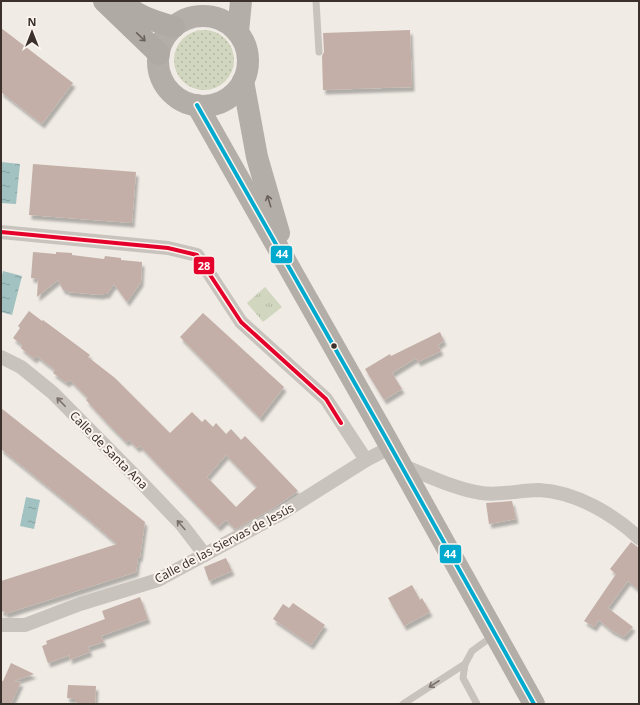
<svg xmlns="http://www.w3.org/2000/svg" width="640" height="705" viewBox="0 0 640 705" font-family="'Noto Sans',sans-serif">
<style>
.grass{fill:url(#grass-dots)}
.park{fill:url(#park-tufts)}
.water{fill:url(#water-ripples)}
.building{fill:#c3afa7;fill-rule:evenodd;filter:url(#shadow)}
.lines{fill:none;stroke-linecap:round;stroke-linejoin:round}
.service{stroke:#c9c3be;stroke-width:7}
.minor{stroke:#c9c3be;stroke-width:14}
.trunk{stroke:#b4aea8;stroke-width:22}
.motorway{stroke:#afaaa4;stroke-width:22}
.bus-1-casing{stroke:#fbf5ee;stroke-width:7}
.bus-2-casing{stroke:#fbf5ee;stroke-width:7}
.bus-1{stroke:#00a9ce;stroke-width:4}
.bus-2{stroke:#e4002b;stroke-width:4}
.oneway{stroke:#69615b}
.oneway2{stroke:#6b625d}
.oneway3{stroke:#7b726d}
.bus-dot{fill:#3b302b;stroke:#fbf5ee;stroke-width:1.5}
.labels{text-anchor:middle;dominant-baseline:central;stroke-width:4;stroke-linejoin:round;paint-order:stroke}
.street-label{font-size:12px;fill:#3b302b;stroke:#fbf5ee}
.line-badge{stroke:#fbf5ee;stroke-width:1.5}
.badge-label{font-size:11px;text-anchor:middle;font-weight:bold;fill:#fff}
</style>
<defs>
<pattern id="grass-dots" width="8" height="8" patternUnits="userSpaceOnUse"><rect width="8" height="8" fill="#d1d6bf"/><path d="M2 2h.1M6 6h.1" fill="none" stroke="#b4b8a4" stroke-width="1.8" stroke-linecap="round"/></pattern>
<pattern id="park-tufts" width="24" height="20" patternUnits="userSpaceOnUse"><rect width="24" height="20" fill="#d1d6bf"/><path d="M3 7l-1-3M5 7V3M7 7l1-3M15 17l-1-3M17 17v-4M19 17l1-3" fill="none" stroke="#b4b8a4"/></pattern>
<pattern id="water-ripples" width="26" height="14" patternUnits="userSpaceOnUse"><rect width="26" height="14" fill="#a1c2c1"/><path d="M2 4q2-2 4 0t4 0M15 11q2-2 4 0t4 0" fill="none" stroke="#849e9d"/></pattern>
<filter id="shadow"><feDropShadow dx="2.5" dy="4.5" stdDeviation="1" flood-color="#0004"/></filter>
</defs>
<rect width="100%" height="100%" fill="#f0ebe5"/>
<circle class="grass" cx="204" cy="60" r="30"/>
<polygon class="park" points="265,287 282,307 263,322 247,303"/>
<g class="water">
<polygon points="1,162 20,164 16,204 1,203"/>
<polygon points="3,271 22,276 12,315 1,312 1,279"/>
<polygon points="26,497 40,500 34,529 20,526"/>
</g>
<g class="building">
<polygon points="1,28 73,83 42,124 1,92"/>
<polygon points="410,30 412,87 323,90 322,56 324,52 323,33"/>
<polygon points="33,164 136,172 132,223 29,215"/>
<polygon points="33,252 56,254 56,252 72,253 72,255 104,259 105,256 121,258 121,260 142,262 141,282 127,302 114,284 107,294 103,294 101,295 68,292 66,290 63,290 58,280 37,297 38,279 31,278"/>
<path d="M29 311 42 321 43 320 90 355 88 357 115 378 170 433 192 412 202 422 205 419 213 427 216 423 226 434 231 429 241 440 245 436 298 491 272 509 235 529 226 520 218 527 140 446 137 448 129 440 126 442 108 424 86 400 88 398 70 380 67 383 53 373 55 370 37 356 34 359 21 348 22 345 13 338 20 328 18 326ZM226 455 257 487 236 507 207 477Z"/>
<polygon points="203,313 284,387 260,418 180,337"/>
<polygon points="440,332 444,341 438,345 441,351 418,362 416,358 392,373 402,389 384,400 365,369 390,354 391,356"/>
<polygon points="1,408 145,522 140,557 138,558 136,572 5,614 5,611 1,612 1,581 117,544 88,519 1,449"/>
<polygon points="512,501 516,519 489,524 486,503"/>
<polygon points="631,542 639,548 639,590 628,581 608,608 633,627 624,637 611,630 599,620 594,627 584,621 616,574 610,569"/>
<polygon points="226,558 232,571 209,581 204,567"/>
<polygon points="412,585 420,600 422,598 430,612 404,626 388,598"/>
<polygon points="140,597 148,619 101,636 104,642 88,647 90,652 69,660 70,655 48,663 42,646 47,644 46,641 105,619 102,611"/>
<polygon points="293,603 325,625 311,645 273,619 283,604 289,608"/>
<polygon points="11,663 34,674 14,681 21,682 11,704 1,704 1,681 3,681"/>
<polygon points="68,685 96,686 95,704 78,704 79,703 75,702 75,699 67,698"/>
</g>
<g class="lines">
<g class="service">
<polyline points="316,1 319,52"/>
<polyline points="403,704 465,664"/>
<polyline points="477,704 463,678 465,664 472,651 494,635"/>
</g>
<g class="minor">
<polyline points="1,232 168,248 197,255 241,322 326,399 366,460"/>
<polyline points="1,357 21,367 53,393 140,481 182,525 205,555"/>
<path d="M401 465C427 475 454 489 481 493 500 496 520 490 539 490 576 492 613 514 639 538"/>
<polyline points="1,625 25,625 80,604 158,580 282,513 366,460 391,447"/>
</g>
<g class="trunk">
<circle cx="203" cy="61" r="45"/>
<polyline points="238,32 241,1"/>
<polyline points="243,81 257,157 279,233"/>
<polyline points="197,105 383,433 534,704"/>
</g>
<g class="motorway">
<polyline points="104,1 159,54"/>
<path d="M120 1C139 17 151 20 174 27"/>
</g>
<defs>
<polyline id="bus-1" points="197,105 383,433 534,704"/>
<polyline id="bus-2" points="1,232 168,248 197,255 241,322 326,399 341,423"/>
</defs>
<use href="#bus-1" class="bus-1-casing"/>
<use href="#bus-2" class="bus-2-casing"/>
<use href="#bus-1" class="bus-1"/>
<use href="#bus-2" class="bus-2"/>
</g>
<defs><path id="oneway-shaft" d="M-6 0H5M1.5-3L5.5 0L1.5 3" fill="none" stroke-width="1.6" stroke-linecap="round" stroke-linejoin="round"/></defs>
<use class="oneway" href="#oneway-shaft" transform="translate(141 37) rotate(44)"/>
<use class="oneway2" href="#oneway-shaft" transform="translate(269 201) rotate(-107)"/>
<g class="oneway3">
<use href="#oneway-shaft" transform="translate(61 402) rotate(-134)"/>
<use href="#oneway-shaft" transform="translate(181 525) rotate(-131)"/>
<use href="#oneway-shaft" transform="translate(434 684) rotate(147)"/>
</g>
<circle class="bus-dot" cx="334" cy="346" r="3.5"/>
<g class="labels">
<g class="street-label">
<text transform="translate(109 450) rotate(45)">Calle de Santa Ana</text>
<text transform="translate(224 543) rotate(-28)">Calle de las Siervas de Jesús</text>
</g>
</g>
<g class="line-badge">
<rect x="270" y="245" width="23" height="19" rx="4" fill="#00a9ce"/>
<rect x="193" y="256" width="22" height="19" rx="4" fill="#e4002b"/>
<rect x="439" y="544" width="23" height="20" rx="4" fill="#00a9ce"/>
</g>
<g class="badge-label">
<text x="282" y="258">44</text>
<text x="204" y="270">28</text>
<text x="450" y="558">44</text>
</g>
<rect width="640" height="705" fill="none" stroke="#3b302b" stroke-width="4"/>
<g transform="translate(32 32)" stroke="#fbf5ee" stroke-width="3" paint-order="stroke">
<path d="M0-3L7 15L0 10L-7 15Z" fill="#3b302b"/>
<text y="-6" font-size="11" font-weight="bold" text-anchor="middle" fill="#3b302b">N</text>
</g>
</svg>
